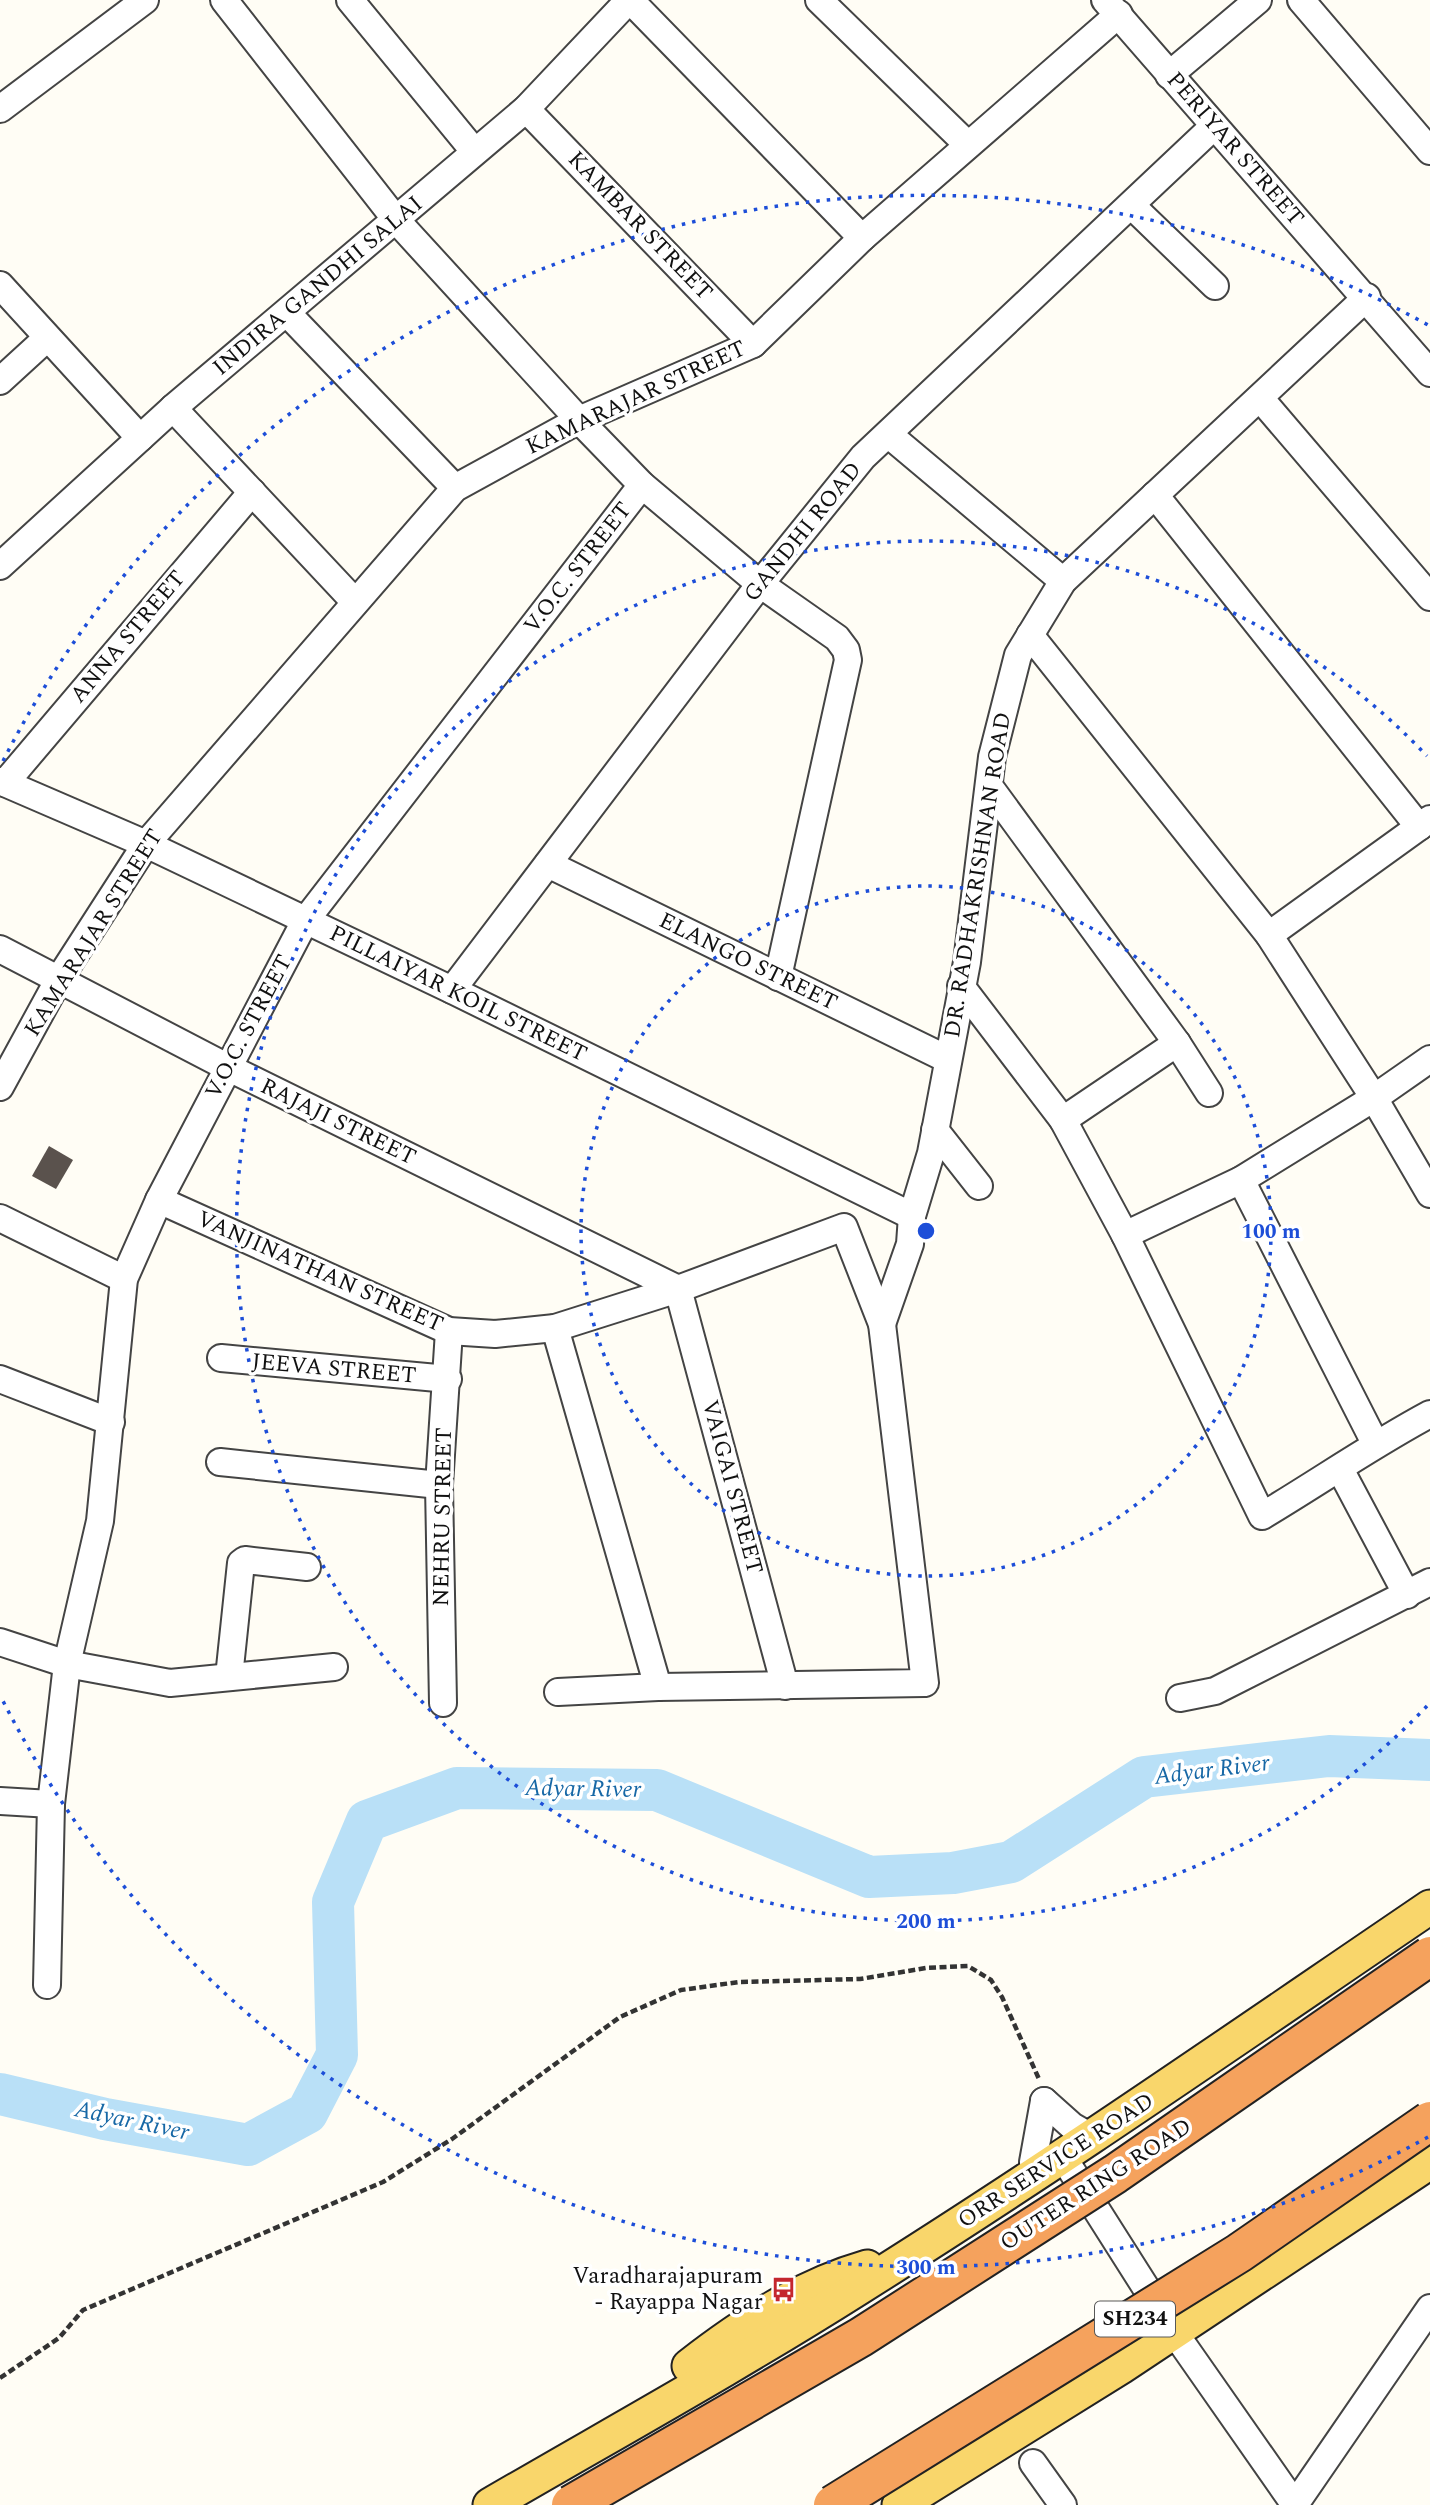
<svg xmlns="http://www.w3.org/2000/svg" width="1430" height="2505" viewBox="0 0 1430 2505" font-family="Spectral,serif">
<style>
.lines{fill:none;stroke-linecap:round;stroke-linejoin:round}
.river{stroke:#b9e0f7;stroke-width:42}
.building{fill:#5a524d}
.minor-casing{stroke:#444;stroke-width:30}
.major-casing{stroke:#222;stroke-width:37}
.path{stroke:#333;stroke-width:4.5;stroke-dasharray:7 3.5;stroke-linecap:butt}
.minor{stroke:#fff;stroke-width:26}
.major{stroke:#f9d66b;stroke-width:33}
.highway-bridge-casing{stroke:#222;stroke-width:42;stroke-linecap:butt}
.highway-bridge{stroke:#f5a25d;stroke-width:38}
.ring{fill:none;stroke:#1d4ed8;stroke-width:3.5;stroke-dasharray:3.5 7}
.labels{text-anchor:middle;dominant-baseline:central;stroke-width:7;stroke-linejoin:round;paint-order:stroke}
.shield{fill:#fff;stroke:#585858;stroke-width:2}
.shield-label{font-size:21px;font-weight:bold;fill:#111}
.street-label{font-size:23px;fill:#111;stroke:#fff}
.poi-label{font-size:23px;fill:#111;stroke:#fff;text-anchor:end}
.water-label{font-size:24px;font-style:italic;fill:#1768a6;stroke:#fff}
.centre{fill:#1d4ed8;stroke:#fff;stroke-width:3.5}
.ring-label{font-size:21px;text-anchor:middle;font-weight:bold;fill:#1d4ed8;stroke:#fff;stroke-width:7;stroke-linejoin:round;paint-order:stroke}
</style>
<rect width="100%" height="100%" fill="#fffdf5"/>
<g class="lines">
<polyline class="river" points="0,2094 105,2119 248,2145 307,2113 337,2055 333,1902 367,1821 457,1788 657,1790 869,1877 953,1873 1011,1862 1144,1777 1329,1756 1430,1760"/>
</g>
<polygon class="building" points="49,1146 73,1160 56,1189 32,1176"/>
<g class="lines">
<defs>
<g id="minor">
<polyline points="224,0 397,221 579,420 642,485 760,584 837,638 846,650 848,660 778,977"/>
<polyline points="350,0 474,151"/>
<polyline points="630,0 862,238"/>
<polyline points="819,0 968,145"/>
<polyline points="1105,0 1430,373"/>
<polyline points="1301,0 1430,151"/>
<polyline points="1169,75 1258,0"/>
<polyline points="0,109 145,0"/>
<polyline points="526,109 753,344"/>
<polyline points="1131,205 1215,286"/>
<polyline points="0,285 140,438"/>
<polyline points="288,314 455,488"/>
<polyline points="0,381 47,338"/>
<polyline points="1260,398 1430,597"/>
<polyline points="173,408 355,602"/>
<polyline points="888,434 1063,581"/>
<polyline points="1155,495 1419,827"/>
<polyline points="0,566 173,408 526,109 629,0"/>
<polyline points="1030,635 1269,935 1374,1098 1430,1194"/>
<polyline points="0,781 146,844 452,990 912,1216"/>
<polyline points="5,783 252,492"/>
<polyline points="989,786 1177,1043 1209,1093"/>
<polyline points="548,864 947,1059"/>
<polyline points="1269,935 1430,819"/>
<polyline points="0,949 227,1067 678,1289 785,1686"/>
<path d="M961 986 1063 1120 1125 1235 1262 1516C1319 1482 1372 1445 1430 1414"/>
<polyline points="452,990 760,584 863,457 1213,127"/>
<polyline points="0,1087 59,979 146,844 455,488 579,420 753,344 862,238 1119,14"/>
<polyline points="1063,1120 1177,1043"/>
<polyline points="935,1130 979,1186"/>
<polyline points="1241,1180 1375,1443"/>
<polyline points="159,1200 449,1331 495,1334 555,1328 678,1289 844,1227 882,1324 925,1683 658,1687 558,1692"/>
<polyline points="0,1218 124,1279"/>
<polyline points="1125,1235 1241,1180 1374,1098 1430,1059"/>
<polyline points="882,1324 910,1244 912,1216 931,1153 967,962 992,757 1018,655 1063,581 1367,297"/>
<polyline points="555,1328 658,1687"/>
<polyline points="221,1358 448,1379"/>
<polyline points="0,1379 111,1422"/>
<polyline points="220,1462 439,1485"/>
<polyline points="1340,1469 1407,1595"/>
<polyline points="0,1642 67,1664 170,1683 334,1667"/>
<polyline points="229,1677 241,1563 245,1560 307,1567"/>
<polyline points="1180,1698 1215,1691 1430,1582"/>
<polyline points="443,1703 439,1485 449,1331"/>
<polyline points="0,1801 51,1804"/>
<polyline points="47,1985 51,1804 67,1664 100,1521 124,1279 159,1200 305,921 642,485"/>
<polyline points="1044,2101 1072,2126 1093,2138"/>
<polyline points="1063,2157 1174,2332 1295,2505"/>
<polyline points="1034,2176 1033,2162 1044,2101"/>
<polyline points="1033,2463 1063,2505"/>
<polyline points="1296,2503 1430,2308"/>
</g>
<g id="major">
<path d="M689 2366C743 2324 801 2286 867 2267"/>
<path d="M490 2505C612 2434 737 2365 857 2289 1052 2167 1240 2036 1430 1907"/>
<polyline points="899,2505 1121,2367 1430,2162"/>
</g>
</defs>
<use href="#minor" class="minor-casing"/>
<use href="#major" class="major-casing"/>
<polyline class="path" points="0,2378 59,2338 83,2310 383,2182 452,2139 620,2017 681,1990 739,1982 860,1979 926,1968 968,1966 991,1980 1002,1997 1039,2079"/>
<use href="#minor" class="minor"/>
<use href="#major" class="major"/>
<defs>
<g id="highway-bridge">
<polyline points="571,2505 861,2337 1115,2174 1430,1956"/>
<polyline points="833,2505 1239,2253 1430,2121"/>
</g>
</defs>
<use href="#highway-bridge" class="highway-bridge-casing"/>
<use href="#highway-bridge" class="highway-bridge"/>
</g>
<g class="ring">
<circle cx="926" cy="1231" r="345"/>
<path d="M1427 1706A690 690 0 1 1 1427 756"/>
<path d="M1428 2137A1036 1036 0 0 1 3 1701M3 761A1036 1036 0 0 1 1428 325"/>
</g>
<defs>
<symbol id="bus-bare" viewBox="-9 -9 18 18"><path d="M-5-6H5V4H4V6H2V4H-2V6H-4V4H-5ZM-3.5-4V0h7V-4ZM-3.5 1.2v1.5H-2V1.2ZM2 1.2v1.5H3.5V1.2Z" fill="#c4262e" stroke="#fff" stroke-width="2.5" paint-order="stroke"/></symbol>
</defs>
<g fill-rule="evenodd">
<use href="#bus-bare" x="766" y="2272" width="35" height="35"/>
</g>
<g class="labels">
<rect class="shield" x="1095" y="2301.5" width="80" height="35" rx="5"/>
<g class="shield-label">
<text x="1135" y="2319">SH234</text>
</g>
<g class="street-label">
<text transform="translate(1235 149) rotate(49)">PERIYAR STREET</text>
<text transform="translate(640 226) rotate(46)">KAMBAR STREET</text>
<text transform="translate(318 286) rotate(-40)">INDIRA GANDHI SALAI</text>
<text transform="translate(636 398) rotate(-25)">KAMARAJAR STREET</text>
<text transform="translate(803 532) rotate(-51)">GANDHI ROAD</text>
<text transform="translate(578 568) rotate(-52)">V.O.C. STREET</text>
<text transform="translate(128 637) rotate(-50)">ANNA STREET</text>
<text transform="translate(978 875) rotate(-81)">DR. RADHAKRISHNAN ROAD</text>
<text transform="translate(94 933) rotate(-58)">KAMARAJAR STREET</text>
<text transform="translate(748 962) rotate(26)">ELANGO STREET</text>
<text transform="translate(458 994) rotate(26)">PILLAIYAR KOIL STREET</text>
<text transform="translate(249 1027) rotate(-62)">V.O.C. STREET</text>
<text transform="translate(338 1122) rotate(26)">RAJAJI STREET</text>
<text transform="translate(320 1272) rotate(24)">VANJINATHAN STREET</text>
<text transform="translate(334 1369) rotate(5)">JEEVA STREET</text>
<text transform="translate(732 1487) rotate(75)">VAIGAI STREET</text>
<text transform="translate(443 1517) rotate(-89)">NEHRU STREET</text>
<text transform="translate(1056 2161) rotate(-33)">ORR SERVICE ROAD</text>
<text transform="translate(1096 2185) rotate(-33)">OUTER RING ROAD</text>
</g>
<g class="poi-label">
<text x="763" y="2276">Varadharajapuram<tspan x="763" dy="26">- Rayappa Nagar</tspan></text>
</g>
<g class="water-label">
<text transform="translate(1212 1770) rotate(-7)">Adyar River</text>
<text transform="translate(583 1789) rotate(1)">Adyar River</text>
<text transform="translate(132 2121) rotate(12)">Adyar River</text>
</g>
</g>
<circle cx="926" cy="1231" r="10" class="centre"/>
<g class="ring-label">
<text x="1271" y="1238">100 m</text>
<text x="926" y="1928">200 m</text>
<text x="926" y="2274">300 m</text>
</g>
</svg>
